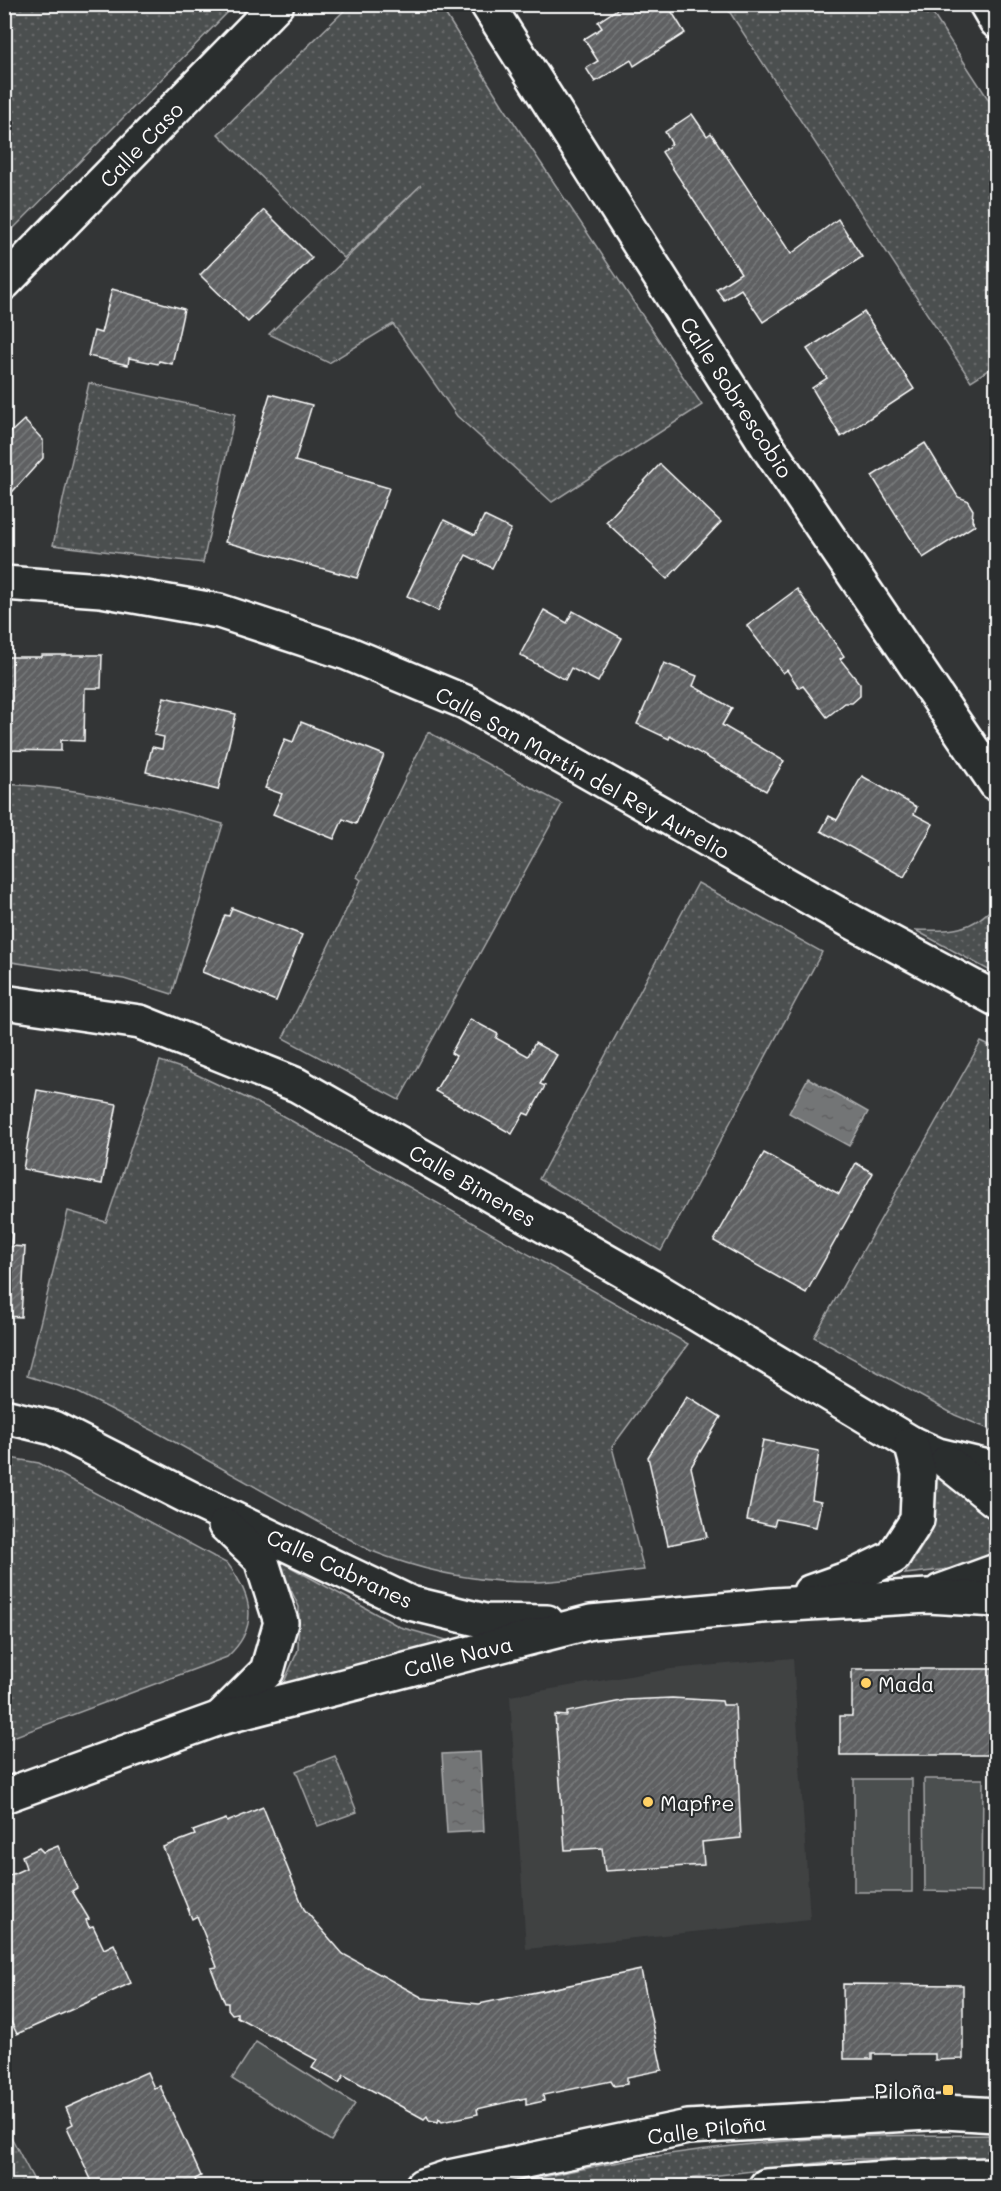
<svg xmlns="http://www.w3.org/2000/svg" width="1001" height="2191" viewBox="0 0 1001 2191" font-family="Mali,sans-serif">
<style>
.built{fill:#404243}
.grass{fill:url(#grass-dots);stroke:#a6a7a8;stroke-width:1.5}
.garden{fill:#4c4f50;stroke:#a6a7a8;stroke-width:1.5}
.water{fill:url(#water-ripples);stroke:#abacad;stroke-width:1.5}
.building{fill:url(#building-hatch);stroke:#fff;stroke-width:1.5}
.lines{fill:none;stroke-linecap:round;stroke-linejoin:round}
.minor-casing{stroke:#fff;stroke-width:38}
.minor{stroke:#2a2d2e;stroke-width:33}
.poi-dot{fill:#ffd166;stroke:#2a2d2e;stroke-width:2}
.labels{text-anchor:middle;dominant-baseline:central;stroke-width:4.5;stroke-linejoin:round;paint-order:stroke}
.street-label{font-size:21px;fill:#fff;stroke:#2a2d2e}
.poi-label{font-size:21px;fill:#fff;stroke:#2a2d2e;text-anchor:start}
</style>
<defs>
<pattern id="grass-dots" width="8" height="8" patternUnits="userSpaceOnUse" patternTransform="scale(1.5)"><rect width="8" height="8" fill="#4c4f50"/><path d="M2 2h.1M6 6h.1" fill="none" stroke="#67696a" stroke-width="1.8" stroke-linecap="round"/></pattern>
<pattern id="water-ripples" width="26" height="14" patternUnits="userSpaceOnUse" patternTransform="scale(1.5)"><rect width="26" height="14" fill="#737576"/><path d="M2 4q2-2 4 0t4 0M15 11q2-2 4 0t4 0" fill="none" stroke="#606061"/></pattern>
<pattern id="building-hatch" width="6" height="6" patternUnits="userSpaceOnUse" patternTransform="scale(1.5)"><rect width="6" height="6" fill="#5f6162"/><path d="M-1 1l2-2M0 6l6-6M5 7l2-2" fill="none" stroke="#77797a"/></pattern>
</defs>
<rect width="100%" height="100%" fill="#333536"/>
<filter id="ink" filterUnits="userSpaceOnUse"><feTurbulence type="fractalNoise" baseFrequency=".0167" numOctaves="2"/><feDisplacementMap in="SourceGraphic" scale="12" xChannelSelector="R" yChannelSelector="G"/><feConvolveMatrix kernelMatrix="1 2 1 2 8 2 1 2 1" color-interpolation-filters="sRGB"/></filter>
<g filter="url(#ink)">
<polygon class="built" points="793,1658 810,1920 526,1949 510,1696 671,1669"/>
<g class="grass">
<polygon points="5,4 235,5 5,237 4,5"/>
<polygon points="350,5 439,4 441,7 503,106 702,405 552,502 457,416 393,324 329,363 269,334 421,185 344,258 218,134"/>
<polygon points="725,5 927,5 996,111 996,365 971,381"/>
<polygon points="89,383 235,414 203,563 53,545"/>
<polygon points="428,732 562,804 399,1100 283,1038 361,880 357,877"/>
<path d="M4 784C79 788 152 803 223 824L172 994 124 979 5 961Z"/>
<polygon points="698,883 822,952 661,1251 539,1179"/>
<path d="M996 904V974L915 930C950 931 972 932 996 904Z"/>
<polygon points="981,1042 996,1049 996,1432 955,1415 814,1337"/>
<path d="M160 1061 187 1070 274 1111 688 1344 612 1447 644 1570C608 1574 571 1581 535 1582 477 1583 422 1571 369 1550L160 1434 75 1391 27 1376 68 1211 106 1222Z"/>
<path d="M4 1457 39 1463 228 1564C252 1596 260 1627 227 1657L5 1740Z"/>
<polygon points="936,1476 996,1515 996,1555 959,1568 905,1574 928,1537"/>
<polygon points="276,1559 400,1627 457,1643 281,1689 298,1650 299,1607"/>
<polygon points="335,1756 357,1812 318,1826 296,1771"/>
<polygon points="9,2133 37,2186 5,2186 5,2135"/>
<path d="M996 2135V2159H851L628 2186H505C618 2158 734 2142 851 2137 899 2134 948 2136 996 2135Z"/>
</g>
<g class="garden">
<rect x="854" y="1779" width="58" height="113"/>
<polygon points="924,1779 983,1779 982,1892 925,1891"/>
<polygon points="256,2042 355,2104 331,2141 232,2079"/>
</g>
<g class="water">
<polygon points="808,1078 868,1112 849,1146 789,1113"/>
<polygon points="480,1752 484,1831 447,1833 442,1754"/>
</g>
<g class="building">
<polygon points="625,4 667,4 685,33 634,66 631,60 595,82 586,68 598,61 584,39 602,28 598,22"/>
<polygon points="692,114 707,136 711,133 791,254 838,219 862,257 763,322 741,289 724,300 716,289 741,273 662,152 672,144 665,132"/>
<polygon points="264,210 312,258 248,322 200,275"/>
<polygon points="112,289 184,309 172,364 159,361 158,364 129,358 128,365 88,356 94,331 101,333"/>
<polygon points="864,312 914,389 841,437 812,388 827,378 807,349"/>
<polygon points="270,394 312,405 295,461 389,488 357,578 225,542"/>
<polygon points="24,420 43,440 43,458 4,501 4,425 11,432"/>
<polygon points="925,443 958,497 967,500 973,510 972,520 975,525 923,558 872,476"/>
<polygon points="660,464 721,522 667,579 606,522"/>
<polygon points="484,516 511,529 492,568 466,555 438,611 407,596 444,520 475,535"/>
<polygon points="797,589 844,656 840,659 860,684 860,696 852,703 845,703 827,717 803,686 799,688 787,670 783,673 747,626"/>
<polygon points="544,610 567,623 573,611 622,638 598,682 571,668 565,680 520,655"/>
<polygon points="42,655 102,655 101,688 85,688 84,741 61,740 61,751 4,750 4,657 42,657"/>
<polygon points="664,663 697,676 693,686 732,708 722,725 784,761 766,791 670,736 669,739 637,724"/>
<polygon points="164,697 236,714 218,790 146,772 152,747 162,749 164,737 154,735"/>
<polygon points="301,722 384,755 356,824 343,819 334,839 273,814 282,794 265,788 285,739 293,742"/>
<polygon points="862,776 917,807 914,814 933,824 904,877 821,831 829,816 837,820"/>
<polygon points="232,908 302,935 276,1001 202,972 225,915 229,916"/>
<polygon points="470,1019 498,1034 496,1038 528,1056 535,1043 557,1055 540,1084 545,1086 529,1115 524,1113 512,1134 435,1091 456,1056 451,1053"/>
<polygon points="37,1090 117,1104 102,1184 23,1169"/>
<polygon points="764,1153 839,1194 856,1163 873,1173 806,1293 714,1241"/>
<polygon points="4,1232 12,1233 11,1246 25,1247 21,1317 4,1316"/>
<polygon points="687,1396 721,1417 691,1467 707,1537 668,1545 648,1457"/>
<polygon points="763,1440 819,1451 812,1500 821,1502 816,1527 776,1519 774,1526 747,1520"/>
<polygon points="852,1669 996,1669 996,1755 840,1755 840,1716 852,1716"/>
<polygon points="672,1698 722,1701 723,1705 735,1705 741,1838 702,1842 704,1865 605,1871 602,1848 565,1850 555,1715 567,1716 567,1712 626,1700"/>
<polygon points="263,1807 304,1909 343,1954 423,1998 479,2004 641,1970 662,2070 627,2077 627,2084 614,2086 611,2081 543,2095 544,2101 526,2105 526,2098 477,2109 478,2114 442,2122 439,2119 438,2122 429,2120 427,2116 424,2119 344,2075 339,2083 312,2068 317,2060 237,2017 237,2013 232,2014 228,2009 228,2003 225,2003 211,1968 217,1967 197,1916 192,1919 163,1847 195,1835 193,1831 226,1819 227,1822"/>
<polygon points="58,1846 77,1888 72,1891 89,1919 86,1920 89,1927 93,1926 104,1949 114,1944 131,1983 17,2034 4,2007 4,1994 10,1992 4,1980 4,1878 26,1868 22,1856 39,1848 43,1852"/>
<polygon points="843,1984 963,1985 963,2059 935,2060 935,2054 872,2054 872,2059 844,2059"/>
<polygon points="147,2072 154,2088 160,2086 201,2176 195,2179 198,2186 94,2186 67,2127 73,2124 66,2108"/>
</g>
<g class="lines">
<defs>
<g id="minor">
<polyline points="487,4 769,449 996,784"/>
<polyline points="986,4 996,21"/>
<polyline points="4,283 277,4"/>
<polyline points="4,583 101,590 219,611 347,653 465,702 849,920 996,999"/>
<polyline points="4,1002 140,1022 297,1085 650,1286 911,1443 938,1455 996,1469"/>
<polyline points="4,1416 53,1428 202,1504 410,1603 485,1621 547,1622"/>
<polyline points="947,1462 996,1501"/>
<polyline points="941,1591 996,1571"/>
<polyline points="810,1592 852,1577 893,1557 917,1520 919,1473 911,1443"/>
<polyline points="222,1716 267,1671 281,1622 261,1559 225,1525"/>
<polyline points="4,1796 220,1718 591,1622 774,1605 928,1596 996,1600"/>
<polyline points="422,2186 449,2177 688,2127 945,2112 996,2115"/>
<polyline points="766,2186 901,2177 996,2175"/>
</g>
</defs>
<use href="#minor" class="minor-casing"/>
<use href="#minor" class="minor"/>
</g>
</g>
<g class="poi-dot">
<circle cx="866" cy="1683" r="6"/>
<circle cx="648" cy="1802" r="6"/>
<rect x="942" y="2084" width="12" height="12" rx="3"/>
</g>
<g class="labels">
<g class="street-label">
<text transform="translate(141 144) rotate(-46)">Calle Caso</text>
<text transform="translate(737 397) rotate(57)">Calle Sobrescobio</text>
<text transform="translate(583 772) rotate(29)">Calle San Martín del Rey Aurelio</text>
<text transform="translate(473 1185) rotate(30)">Calle Bimenes</text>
<text transform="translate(340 1568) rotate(25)">Calle Cabranes</text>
<text transform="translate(458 1656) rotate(-14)">Calle Nava</text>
<text transform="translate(707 2129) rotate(-7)">Calle Piloña</text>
</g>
<g class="poi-label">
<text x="878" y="1683">Mada</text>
<text x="660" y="1802">Mapfre</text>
<text x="936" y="2090" text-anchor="end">Piloña</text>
</g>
</g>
<rect width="1001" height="2191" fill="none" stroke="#2a2d2e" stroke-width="24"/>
<rect x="12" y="12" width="977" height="2167" fill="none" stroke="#fff" stroke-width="2" filter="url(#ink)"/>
</svg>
